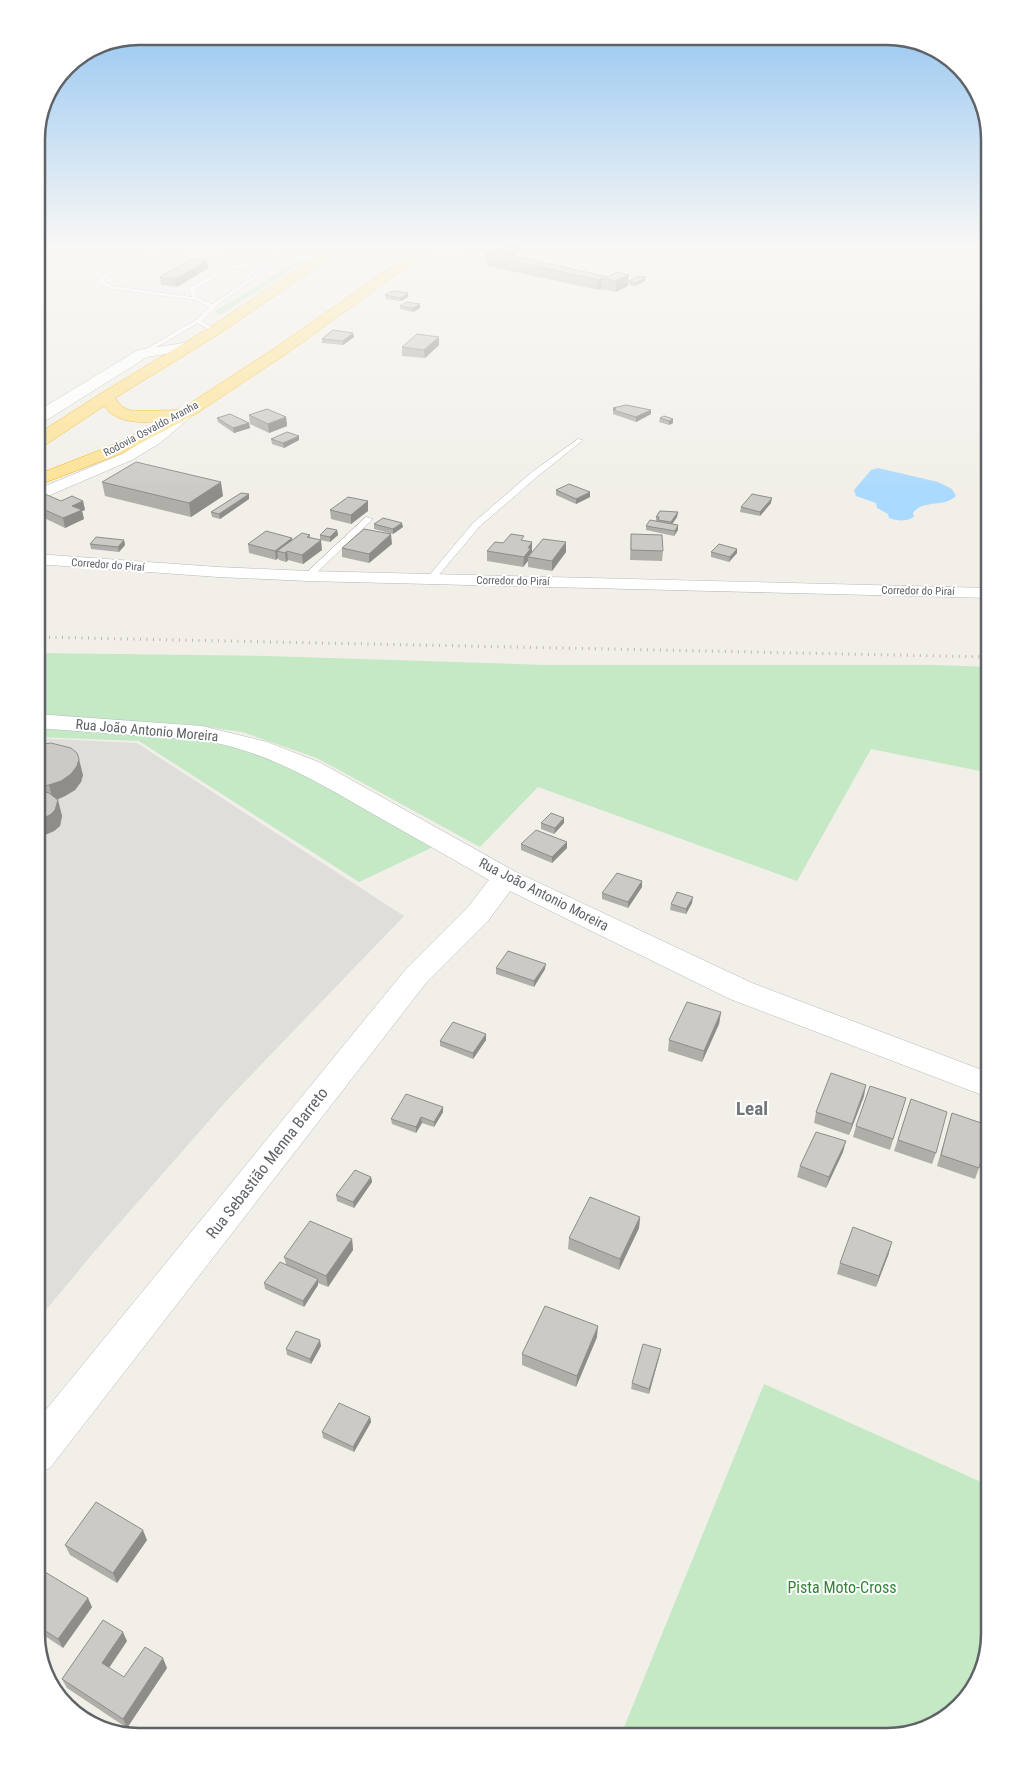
<svg xmlns="http://www.w3.org/2000/svg" width="1026" height="1773" viewBox="0 0 1026 1773" font-family="'Roboto Condensed',sans-serif">
<style>
.industrial{fill:#e0deda}
.green{fill:#c5e8c5}
.water{fill:#aadaff}
.lines{fill:none;stroke-linecap:round;stroke-linejoin:round}
.lane-casing{stroke:#b5b8bc;stroke-width:1}
.street-casing{stroke:#b5b8bc;stroke-width:1}
.secondary-casing{stroke:#b6babf;stroke-width:1}
.highway-casing{stroke:#f9ab00;stroke-width:1}
.lane{fill:#fff;fill-rule:evenodd}
.street{fill:#fff;fill-rule:evenodd}
.secondary{fill:#fff;fill-rule:evenodd}
.highway{fill:#fde293;fill-rule:evenodd}
.rail{stroke:#b6b7b8;stroke-width:3;stroke-dasharray:1 5.5;stroke-linecap:butt}
.wall{fill:#afaea9}
.shaded-wall{fill:#8f8d8a}
.building{fill:#cccac5;stroke:#8f8d8a}
.labels{text-anchor:middle;dominant-baseline:central;stroke-width:4;stroke-linejoin:round;paint-order:stroke}
.far-street-label{font-size:11px;fill:#5f6368;stroke:#fff}
.street-label{font-size:14px;fill:#5f6368;stroke:#fff}
.near-street-label{font-size:16px;fill:#5f6368;stroke:#fff}
.near-park-label{font-size:16px;fill:#348238;stroke:#fff}
.district-label{font-size:19px;font-weight:bold;fill:#70757a;stroke:#fff}
.rim{fill:none;stroke:#5f6368;stroke-width:2.5}
</style>
<rect width="100%" height="100%" fill="#f1efe8"/>
<polygon class="industrial" points="36,738 137,743 404,916 229,1098 94,1252 36,1322"/>
<g class="green">
<polygon points="307,260 220,315 215,311 296,262"/>
<polygon points="36,653 267,656 547,665 936,665 990,667 990,773 871,749 797,881 538,787 480,847 317,758 242,732 185,724 36,717"/>
<polygon points="36,727 193,734 287,761 433,847 359,882 139,741 36,737"/>
<polygon points="764,1384 990,1486 990,1635 973,1691 932,1726 887,1737 620,1737"/>
</g>
<path class="water" d="M878 468 938 482 952 489 956 496C944 508 923 499 913 513L914 517C905 522 897 521 889 518L888 514 877 508 876 503 856 496 854 490 871 470Z"/>
<g class="lines">
<defs>
<g id="lane">
<path d="M339 245 341 248 272 267 220 303 202 321 216 330V332H212L198 323 143 355 141 354V352L196 320 209 307 195 300 112 289 96 282C104 273 114 268 125 263 180 236 244 252 302 255 313 255 328 248 339 245ZM187 252H225L296 257 279 262 276 260 247 262 225 267 189 288 192 297 113 286 103 281C125 260 157 254 187 252ZM272 264 212 304 198 298 194 290 229 269Z"/>
<polygon points="452,245 496,257 497,258 494,260 450,248"/>
<polygon points="578,439 583,440 538,476 479,527 433,582 427,582 427,578 473,523 532,472"/>
<polygon points="366,517 373,519 311,578 305,578 305,574"/>
</g>
<g id="street">
<polygon points="187,409 192,410 194,413 192,416 160,443 132,460 36,501 36,490 122,454 150,437 182,410"/>
<polygon points="36,554 218,567 308,571 990,588 990,598 308,581 218,577 36,564"/>
</g>
<g id="secondary">
<path d="M427 245H467L465 248C454 250 436 254 427 245Z"/>
<polygon points="190,342 195,343 197,346 195,349 147,357 42,423 36,424 36,412 138,350"/>
<path d="M36 714 202 726 267 742 321 763 516 872 752 983 990 1073V1098L730 999 510 891 488 921 426 983 50 1468 36 1474V1422L406 969 468 907 489 880C451 858 412 836 373 814 316 781 268 752 202 740L36 728Z"/>
</g>
<path id="highway" d="M334 245H348L219 334 115 398 122 407 132 411 180 410 275 348 423 245H437L286 354 194 415 120 454 36 486V475L108 447 161 421C141 423 117 424 104 406L42 447 36 448V435L100 394 209 328Z"/>
</defs>
<use href="#lane" class="lane-casing"/>
<use href="#street" class="street-casing"/>
<use href="#secondary" class="secondary-casing"/>
<use href="#highway" class="highway-casing"/>
<use href="#lane" class="lane"/>
<use href="#street" class="street"/>
<use href="#secondary" class="secondary"/>
<use href="#highway" class="highway"/>
<polyline class="rail" points="36,637 990,657"/>
</g>
<g class="wall">
<polygon points="490,249 523,251 512,256 608,277 628,286 616,292 601,289 598,290 487,266 487,264 486,263 486,253 490,251"/>
<polygon points="207,261 208,268 177,287 161,285 160,277"/>
<polygon points="629,281 645,281 635,286 629,285"/>
<polygon points="385,295 408,297 401,301 386,299"/>
<polygon points="400,306 420,308 413,312 400,309"/>
<polygon points="353,333 354,337 343,345 322,343 322,339"/>
<polygon points="439,345 425,358 402,356 402,347"/>
<polygon points="613,408 651,410 651,414 636,422 613,414"/>
<polygon points="249,415 286,417 287,426 269,433 250,424"/>
<polygon points="217,418 249,423 250,428 234,433 218,422"/>
<polygon points="660,418 673,419 673,423 669,425 659,422"/>
<polygon points="271,439 299,440 284,448 272,444"/>
<polygon points="102,482 223,496 191,517 105,496"/>
<polygon points="556,490 590,497 576,504 556,495"/>
<polygon points="36,497 61,501 83,501 85,510 82,511 84,519 65,528 36,514"/>
<polygon points="249,499 220,519 212,517 211,512"/>
<polygon points="368,501 368,511 351,524 331,519 330,510"/>
<polygon points="771,503 760,516 740,512 741,507"/>
<polygon points="678,512 677,517 672,524 678,530 674,536 646,530 646,526 656,521 656,517"/>
<polygon points="374,524 403,527 393,534 374,529"/>
<polygon points="337,530 338,535 330,542 320,540 320,535"/>
<polygon points="631,534 663,551 662,561 630,560"/>
<polygon points="310,535 310,538 322,550 303,564 288,560 286,562 279,560 278,558 276,560 249,553 248,544 293,540"/>
<polygon points="124,540 125,545 119,552 91,549 90,544"/>
<polygon points="524,541 532,552 566,552 552,571 528,567 528,561 523,567 487,561 487,551 503,543"/>
<polygon points="392,544 369,563 342,557 342,548"/>
<polygon points="737,549 737,553 729,562 711,557 711,552"/>
<polygon points="36,745 83,775 81,782 75,790 65,796 57,800 62,816 60,826 54,831 38,838 36,838"/>
<polygon points="564,818 564,823 554,834 541,829 541,823"/>
<polygon points="567,842 567,848 552,863 521,850 521,844"/>
<polygon points="642,881 642,887 628,908 602,899 602,893"/>
<polygon points="692,903 686,914 670,910 671,904"/>
<polygon points="496,968 545,969 534,987 496,974"/>
<polygon points="721,1012 719,1024 702,1062 668,1051 669,1040"/>
<polygon points="486,1040 473,1059 440,1046 440,1041"/>
<polygon points="864,1096 849,1135 814,1123 816,1112"/>
<polygon points="906,1098 890,1150 853,1137 856,1126"/>
<polygon points="911,1099 936,1153 932,1164 894,1151"/>
<polygon points="443,1107 443,1112 434,1127 422,1123 416,1133 392,1124 391,1119"/>
<polygon points="952,1113 979,1168 975,1179 937,1166"/>
<polygon points="843,1152 826,1188 797,1177 800,1166"/>
<polygon points="371,1177 372,1182 354,1208 337,1201 336,1195"/>
<polygon points="990,1209 990,1229 984,1227"/>
<polygon points="640,1217 639,1228 619,1270 568,1249 569,1238"/>
<polygon points="352,1239 353,1250 328,1287 318,1283 318,1285 304,1307 265,1289 264,1283 286,1264 284,1257"/>
<polygon points="889,1253 876,1287 837,1274 840,1263"/>
<polygon points="597,1337 576,1387 522,1365 522,1354"/>
<polygon points="321,1346 311,1364 287,1355 286,1349"/>
<polygon points="660,1354 649,1394 631,1389 632,1383"/>
<polygon points="370,1417 371,1422 354,1452 323,1438 322,1432"/>
<polygon points="147,1540 117,1583 70,1555 65,1545"/>
<polygon points="36,1583 92,1607 63,1648 36,1630"/>
<polygon points="127,1641 109,1668 124,1677 167,1668 127,1728 67,1688 62,1679"/>
</g>
<g class="shaded-wall">
<polygon points="513,245 523,245 523,251 505,258 499,250"/>
<polygon points="207,261 208,268 177,287 175,279"/>
<polygon points="629,275 628,286 616,292 616,281"/>
<polygon points="646,277 645,281 635,286 636,283"/>
<polygon points="602,278 601,289 598,290 598,280"/>
<polygon points="408,293 408,297 401,301 401,298"/>
<polygon points="420,304 420,308 413,312 413,308"/>
<polygon points="353,333 354,337 343,345 343,341"/>
<polygon points="439,337 439,345 425,358 424,350"/>
<polygon points="651,410 651,414 636,422 636,417"/>
<polygon points="286,417 287,426 269,433 268,424"/>
<polygon points="673,419 673,423 669,425 669,421"/>
<polygon points="249,423 250,428 234,433 233,428"/>
<polygon points="299,436 299,440 284,448 283,443"/>
<polygon points="221,482 223,496 191,517 189,503"/>
<polygon points="590,492 590,497 576,504 576,499"/>
<polygon points="249,494 249,499 220,519 219,514"/>
<polygon points="772,498 771,503 760,516 760,512"/>
<polygon points="83,501 85,510 82,511 84,519 65,528 63,518 72,506"/>
<polygon points="368,501 368,511 351,524 351,515"/>
<polygon points="678,512 677,517 670,527 671,522"/>
<polygon points="402,523 403,527 393,534 393,529"/>
<polygon points="678,525 678,530 674,536 675,531"/>
<polygon points="337,530 338,535 330,542 330,537"/>
<polygon points="391,534 392,544 369,563 369,554"/>
<polygon points="292,538 294,547 287,551 288,560 286,562 285,553 277,551 278,558 276,560 275,551"/>
<polygon points="124,540 125,545 119,552 118,547"/>
<polygon points="321,540 322,550 303,564 302,555"/>
<polygon points="532,542 532,552 528,557 528,561 523,567 524,557 528,548"/>
<polygon points="566,542 566,552 552,571 552,561"/>
<polygon points="737,549 737,553 729,562 730,557"/>
<polygon points="79,759 83,775 81,782 75,790 65,796 53,801 49,785"/>
<polygon points="58,800 62,816 60,826 54,831 38,838 36,831 36,821"/>
<polygon points="564,818 564,823 554,834 555,828"/>
<polygon points="567,842 567,848 552,863 552,857"/>
<polygon points="642,881 642,887 628,908 628,902"/>
<polygon points="693,897 692,903 686,914 686,909"/>
<polygon points="546,964 545,969 534,987 534,981"/>
<polygon points="721,1012 719,1024 702,1062 704,1051"/>
<polygon points="486,1034 486,1040 473,1059 473,1053"/>
<polygon points="866,1085 864,1096 849,1135 852,1124"/>
<polygon points="443,1107 443,1112 434,1127 434,1122"/>
<polygon points="421,1117 422,1123 416,1133 416,1127"/>
<polygon points="846,1141 843,1152 826,1188 829,1177"/>
<polygon points="371,1177 372,1182 354,1208 353,1202"/>
<polygon points="640,1217 639,1228 619,1270 620,1259"/>
<polygon points="352,1239 353,1250 328,1287 326,1276"/>
<polygon points="892,1242 889,1253 876,1287 879,1276"/>
<polygon points="318,1279 318,1285 304,1307 303,1301"/>
<polygon points="598,1326 597,1337 576,1387 577,1376"/>
<polygon points="320,1340 321,1346 311,1364 310,1359"/>
<polygon points="661,1349 660,1354 649,1394 649,1389"/>
<polygon points="370,1417 371,1422 354,1452 353,1447"/>
<polygon points="143,1530 147,1540 117,1583 113,1573"/>
<polygon points="88,1598 92,1607 63,1648 58,1639"/>
<polygon points="123,1632 127,1641 106,1672 102,1663"/>
<polygon points="163,1658 167,1668 127,1728 123,1719"/>
</g>
<g class="building">
<polygon points="502,245 513,245 499,250 505,252 501,253 608,277 617,272 629,275 616,281 602,278 598,280 487,255 490,254 486,253 494,250 490,249"/>
<polygon points="192,259 207,261 175,279 160,277"/>
<polygon points="639,276 646,277 636,283 629,281"/>
<polygon points="393,291 408,293 401,298 385,295"/>
<polygon points="407,302 420,304 413,308 400,306"/>
<polygon points="333,330 353,333 343,341 322,339"/>
<polygon points="417,334 439,337 424,350 402,347"/>
<polygon points="626,405 651,410 636,417 613,410 616,409 613,408"/>
<polygon points="267,409 286,417 268,424 249,415"/>
<polygon points="230,414 249,423 233,428 217,418"/>
<polygon points="664,416 673,419 669,421 660,418"/>
<polygon points="287,432 299,436 283,443 271,439"/>
<polygon points="136,462 221,482 189,503 102,482"/>
<polygon points="569,484 590,492 576,499 556,490"/>
<polygon points="241,493 249,494 219,514 211,512"/>
<polygon points="45,494 61,501 72,496 83,501 72,506 82,510 63,518 36,506 36,497"/>
<polygon points="752,494 772,498 760,512 741,507"/>
<polygon points="348,497 368,501 351,515 330,510"/>
<polygon points="660,511 678,512 671,522 658,520 659,517 656,517"/>
<polygon points="383,518 402,523 393,529 374,524"/>
<polygon points="650,520 678,525 675,531 646,526"/>
<polygon points="327,528 337,530 330,537 320,535"/>
<polygon points="364,529 391,534 369,554 342,548"/>
<polygon points="266,531 292,538 275,551 248,544"/>
<polygon points="302,533 310,535 307,537 321,540 302,555 287,551 285,553 277,551"/>
<polygon points="511,534 524,536 521,540 532,542 528,548 531,548 524,557 487,551 495,542 503,543"/>
<polygon points="631,534 662,535 663,551 631,550"/>
<polygon points="96,537 124,540 118,547 90,544"/>
<polygon points="543,539 566,542 552,561 528,557"/>
<polygon points="719,544 737,549 730,557 711,552"/>
<polygon points="51,743 71,748 77,753 79,759 77,766 71,774 61,781 49,785 36,787 36,745"/>
<polygon points="41,791 49,793 58,800 55,810 50,815 36,821 36,792"/>
<polygon points="551,813 564,818 555,828 541,823"/>
<polygon points="536,830 567,842 552,857 521,844"/>
<polygon points="617,873 642,881 628,902 602,893"/>
<polygon points="677,892 693,897 686,909 671,904"/>
<polygon points="508,951 546,964 534,981 496,968"/>
<polygon points="687,1002 721,1012 704,1051 669,1040"/>
<polygon points="453,1022 486,1034 473,1053 440,1041"/>
<polygon points="831,1073 866,1085 852,1124 816,1112"/>
<polygon points="870,1086 906,1098 893,1139 856,1126"/>
<polygon points="406,1094 443,1107 434,1122 421,1117 416,1127 391,1119"/>
<polygon points="911,1099 947,1112 936,1153 898,1140"/>
<polygon points="952,1113 990,1126 979,1168 941,1155"/>
<polygon points="816,1132 846,1141 829,1177 800,1166"/>
<polygon points="355,1170 371,1177 353,1202 336,1195"/>
<polygon points="590,1197 640,1217 620,1259 569,1238"/>
<polygon points="310,1221 352,1239 326,1276 284,1257"/>
<polygon points="853,1227 892,1242 879,1276 840,1263"/>
<polygon points="280,1262 318,1279 303,1301 264,1283"/>
<polygon points="545,1306 598,1326 577,1376 522,1354"/>
<polygon points="296,1331 320,1340 310,1359 286,1349"/>
<polygon points="643,1344 661,1349 649,1389 632,1383"/>
<polygon points="339,1403 370,1417 353,1447 322,1432"/>
<polygon points="96,1502 143,1530 113,1573 65,1545"/>
<polygon points="45,1572 88,1598 58,1639 36,1625 36,1583"/>
<polygon points="103,1620 123,1632 102,1663 124,1677 145,1647 163,1658 123,1719 62,1679"/>
</g>
<linearGradient id="sky" x2="0" y2="1"><stop stop-color="#8fc3f1"/><stop offset="0.5" stop-color="#f9f8f5"/><stop offset="1" stop-color="#f9f8f5" stop-opacity="0"/></linearGradient>
<rect width="1026" height="493" fill="url(#sky)"/>
<g class="labels">
<g class="far-street-label">
<text transform="translate(151 429) rotate(-28)">Rodovia Osvaldo Aranha</text>
<text transform="translate(108 565) rotate(4)">Corredor do Piraí</text>
<text transform="translate(513 581) rotate(1)">Corredor do Piraí</text>
<text transform="translate(918 591) rotate(1)">Corredor do Piraí</text>
</g>
<g class="street-label">
<text transform="translate(147 730) rotate(5)">Rua João Antonio Moreira</text>
<text transform="translate(544 894) rotate(27)">Rua João Antonio Moreira</text>
</g>
<g class="near-street-label">
<text transform="translate(267 1163) rotate(-52)">Rua Sebastião Menna Barreto</text>
</g>
<g class="near-park-label">
<text x="842" y="1587">Pista Moto-Cross</text>
</g>
<g class="district-label">
<text x="752" y="1108">Leal</text>
</g>
</g>
<path d="M0 0H1026V1773H0ZM139 45H887A94 94 0 0 1 981 139V1634A94 94 0 0 1 887 1728H139A94 94 0 0 1 45 1634V139A94 94 0 0 1 139 45Z" fill="#fff" fill-rule="evenodd"/>
<path class="rim" d="M139 45H887A94 94 0 0 1 981 139V1634A94 94 0 0 1 887 1728H139A94 94 0 0 1 45 1634V139A94 94 0 0 1 139 45Z"/>
</svg>
